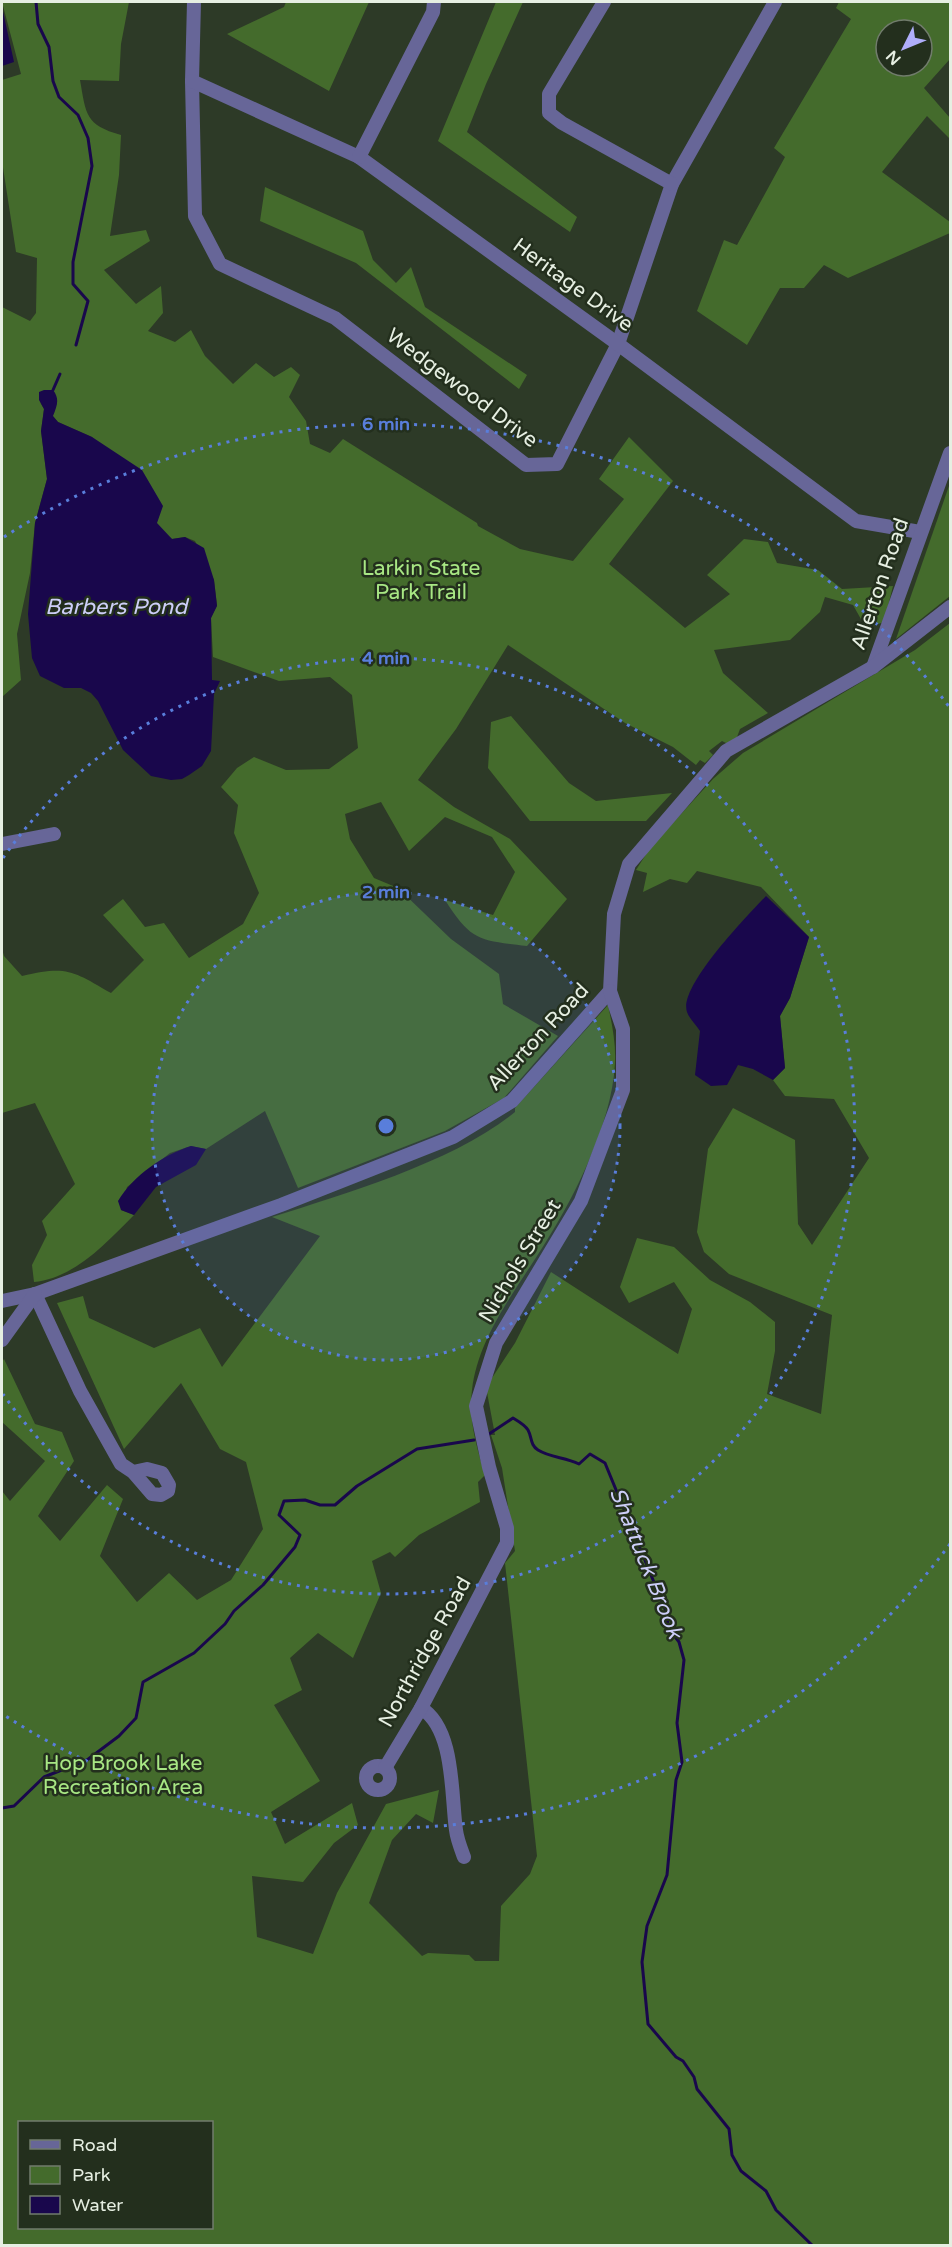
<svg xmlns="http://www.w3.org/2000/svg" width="952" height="2247" viewBox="0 0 952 2247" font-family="'Varela Round',sans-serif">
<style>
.green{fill:#446b2c;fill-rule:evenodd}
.water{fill:#19074c}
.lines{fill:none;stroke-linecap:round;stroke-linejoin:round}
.stream{stroke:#19074c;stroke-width:3}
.minor{stroke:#676698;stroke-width:14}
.ring{fill:none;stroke:#597edb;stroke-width:3;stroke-dasharray:3 6}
.labels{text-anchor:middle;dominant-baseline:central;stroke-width:5;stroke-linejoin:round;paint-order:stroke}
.street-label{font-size:21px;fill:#e6efe2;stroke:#232f1d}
.park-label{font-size:21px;fill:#a8e784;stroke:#232f1d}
.water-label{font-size:22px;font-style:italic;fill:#cdcef8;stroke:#232f1d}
.centre{fill:#597edb;stroke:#232f1d;stroke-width:3}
.ring-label{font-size:18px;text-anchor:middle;font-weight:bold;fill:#597edb;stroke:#232f1d;stroke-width:5;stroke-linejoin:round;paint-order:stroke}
</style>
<rect width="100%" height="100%" fill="#2d3a27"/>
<g class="green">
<path d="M2 2H129L121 44 119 81 80 80C86 114 85 125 121 135L119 175 110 236 146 230 150 241 104 270 136 304 161 286 163 313 148 331 175 342 191 330 205 356 233 384 256 363 274 377 291 367 300 375 289 397 306 421 310 444 330 453 343 439 477 523 478 526 520 549 573 561 624 499 599 479 629 437 673 481 609 564 685 628 730 594 707 575 744 539 768 542 777 563 818 570 842 589 893 586 884 622 866 628 853 605 825 597 820 612 790 640 714 650 723 673 768 713 740 729 737 737 728 744 722 741 709 751 713 755 705 763 700 760 696 765 673 747 625 723 508 645 456 729 418 780 454 807 510 839 567 899 527 946C479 940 472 942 445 900L493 915 515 872 492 837 445 817 409 851 381 802 345 814 350 839 374 878 398 888 451 939 499 974 503 1004 558 1036 504 1098 445 1131 298 1188 265 1111 206 1149 191 1146 170 1153 127 1187 121 1210 134 1215C106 1243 75 1278 34 1282L32 1265 47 1235 42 1221 75 1184 35 1103 2 1113V949L4 956 22 976C67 965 73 971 111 993L144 960 103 915 123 899 145 927 164 923 189 958 243 924 259 893 234 833 238 805 221 787 237 768 254 757 286 770 329 769 358 748 352 695 330 677 279 681 213 657 211 618 217 605 214 580 195 541 185 537 172 539 163 532 92 437 58 422 40 402 44 409 41 431 47 479 35 523 30 573 17 634 21 680 2 697V307L30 321 36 313 37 258 16 252 2 161V80L21 74Z"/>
<polygon points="286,2 369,2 329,91 227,34 284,7"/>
<polygon points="496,2 523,2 486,84 467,132 577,217 570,232 438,141"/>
<path d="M839 2H950V59L924 88 950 118V139L927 116 882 172 950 222V233L848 278 824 265 804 288H780L747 345 697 311 724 240 737 245 785 157 774 148 851 19 836 8ZM886 30H922V66H886Z"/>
<polygon points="265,187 363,231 373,260 396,283 411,267 425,307 527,375 519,389 356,263 260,221"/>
<polygon points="950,483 950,596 896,639"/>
<path d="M950 623V2245H2V1491L10 1501 45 1461 2 1422V1362L4 1359 35 1424 62 1432 74 1461 38 1516 60 1541 107 1485 123 1499 100 1556 137 1602 169 1573 197 1600 231 1580 263 1529 246 1462 220 1449 181 1383 124 1449 57 1303 83 1296 89 1318 154 1348 200 1328 222 1367 320 1236 272 1217C345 1194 456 1161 515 1112V1108L608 1005C612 1024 616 1043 615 1063 612 1126 571 1204 537 1256 510 1298 478 1340 472 1390 468 1419 477 1448 485 1475L478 1482 480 1502 419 1535 395 1557 390 1552 372 1561 381 1593 353 1658 318 1633 290 1658 302 1690 274 1705 320 1781 271 1812 285 1844 352 1803 358 1825 334 1843 303 1882 252 1876 257 1937 313 1954 337 1893 386 1804 439 1790 433 1823 416 1814 392 1840 369 1903 422 1956 428 1953 469 1955 475 1961H499L501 1906 530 1874 537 1856 505 1563 515 1551 502 1468 491 1435H495L486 1387 515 1343 551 1272 678 1354 692 1309 674 1282 629 1303 620 1287 637 1238 674 1247 710 1280 750 1302 775 1322V1351L767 1394 821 1414 832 1315 729 1274 704 1252 697 1232 708 1149 733 1108 795 1140 798 1224 812 1245 869 1158 834 1099 785 1096 773 1080 785 1068 780 1016 790 998 809 937 761 887 697 871 687 883 670 879 643 892 647 873 636 870 650 848 713 779 743 753 915 650ZM20 2122H212V2228H20Z"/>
<polygon points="511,716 569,783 596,801 672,793 646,821 530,821 488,768 491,722"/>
</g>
<g class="water">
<polygon points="2,7 14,62 2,66"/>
<path d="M44 390H53C60 399 57 406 53 416L58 422 92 437 142 470 163 506 157 523 172 539 185 537 204 548 214 580 217 606 211 618 212 680 220 681 214 694 211 751 202 766 189 775 182 779 171 780 151 776 123 750 98 701 91 693 81 688H64L40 676 32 658 28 614 35 523 47 479 41 431 44 409 39 400V392Z"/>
<path d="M766 896 809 937 790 998 780 1016 785 1068 773 1080 753 1069 738 1065 727 1085 711 1086 695 1075 700 1031C696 1025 689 1018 687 1012 678 987 748 915 766 896Z"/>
<path d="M191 1146 206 1149 196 1165 156 1187 134 1215 121 1210 118 1201C134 1175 163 1155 191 1146Z"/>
</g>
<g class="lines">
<g class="stream">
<polyline points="36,2 38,24 49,47 53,81 59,97 78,115 88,138 92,166 73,262 73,284 88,301 76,345"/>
<polyline points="53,390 60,374"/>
<path d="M489 1434 513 1418C518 1421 525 1425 528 1430 532 1437 530 1445 538 1450 551 1458 565 1457 579 1464L590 1454 605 1463 667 1614 668 1627 679 1642 684 1660 677 1723 682 1762 676 1780 667 1875 647 1926 642 1962 648 2024 676 2057 683 2061 694 2077 697 2089 729 2129 732 2155 741 2171 766 2191 776 2210 813 2246"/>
<polyline points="2,1808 14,1806 44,1777 87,1760 119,1736 136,1718 143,1682 194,1653 225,1624 234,1611 263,1585 295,1547 300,1535 279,1515 284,1501 305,1500 320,1505 335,1505 357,1486 417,1449 474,1440"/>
</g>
<g class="minor">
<polyline points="194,2 192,81 195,216 220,264 335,318 526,465 557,464 618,344 672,184 775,2"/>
<polyline points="604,2 549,94 549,113 562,123 672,184"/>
<polyline points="192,81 359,157 618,344 856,521 920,532"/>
<polyline points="359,157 433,12 434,2"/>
<polyline points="873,667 950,453"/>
<polyline points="2,844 54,834"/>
<polyline points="35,1294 80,1391 121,1464 133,1472 152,1494 161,1495 168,1491 169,1485 162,1473 147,1469 133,1472"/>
<polyline points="2,1301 35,1294 281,1205 453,1137 512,1101 610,991 614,914 629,864 726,751 873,667 950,607"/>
<polyline points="2,1340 35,1294"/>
<path d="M421 1708C455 1729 451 1795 456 1830 457 1839 461 1849 464 1857"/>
<circle cx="378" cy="1778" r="12"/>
<polyline points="385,1768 421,1708 507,1543 507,1528 489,1467 476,1406 496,1343 581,1201 623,1090 623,1029 610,991"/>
</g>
</g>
<circle cx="386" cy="1126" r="234" fill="#597edb" fill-opacity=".12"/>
<g class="ring">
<circle cx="386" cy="1126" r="234"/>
<path d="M3 858A468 468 0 1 1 3 1394"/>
<path d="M950 1544A702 702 0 0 1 4 1715M4 537A702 702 0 0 1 950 708"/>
</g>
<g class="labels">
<g class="street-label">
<text transform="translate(573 285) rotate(36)">Heritage Drive</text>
<text transform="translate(462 388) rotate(37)">Wedgewood Drive</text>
<text transform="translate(880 584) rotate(-71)">Allerton Road</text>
<text transform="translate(538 1037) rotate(-47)">Allerton Road</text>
<text transform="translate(520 1261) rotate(-59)">Nichols Street</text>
<text transform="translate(425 1652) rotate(-61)">Northridge Road</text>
</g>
<g class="park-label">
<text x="421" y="568">Larkin State<tspan x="421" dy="24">Park Trail</tspan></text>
<text x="123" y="1763">Hop Brook Lake<tspan x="123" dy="24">Recreation Area</tspan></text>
</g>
<g class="water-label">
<text x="116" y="607">Barbers Pond</text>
<text transform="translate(646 1563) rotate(68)">Shattuck Brook</text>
</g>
</g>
<circle cx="386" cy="1126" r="9" class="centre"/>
<g class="ring-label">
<text x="386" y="430">6 min</text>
<text x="386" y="664">4 min</text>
<text x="386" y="898">2 min</text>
</g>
<rect width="952" height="2247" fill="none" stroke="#e6efe2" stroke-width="6"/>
<rect x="18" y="2121" width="195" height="108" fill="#232f1d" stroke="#717c6c" stroke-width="1.5"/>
<rect x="30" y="2140" width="30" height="9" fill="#676698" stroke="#717c6c" stroke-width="1.5"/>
<text x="72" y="2151" font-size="18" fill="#e6efe2">Road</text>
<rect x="30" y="2166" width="30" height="18" fill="#446b2c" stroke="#717c6c" stroke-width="1.5"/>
<text x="72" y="2181" font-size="18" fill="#e6efe2">Park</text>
<rect x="30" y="2196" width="30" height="18" fill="#19074c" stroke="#717c6c" stroke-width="1.5"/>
<text x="72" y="2211" font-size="18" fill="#e6efe2">Water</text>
<g transform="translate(904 48) rotate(227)"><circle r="28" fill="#232f1d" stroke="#717c6c" stroke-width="1.5"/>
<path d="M0-4.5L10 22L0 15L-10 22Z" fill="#afaefa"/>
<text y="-9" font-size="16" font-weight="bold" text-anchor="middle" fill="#e6efe2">N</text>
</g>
</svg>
